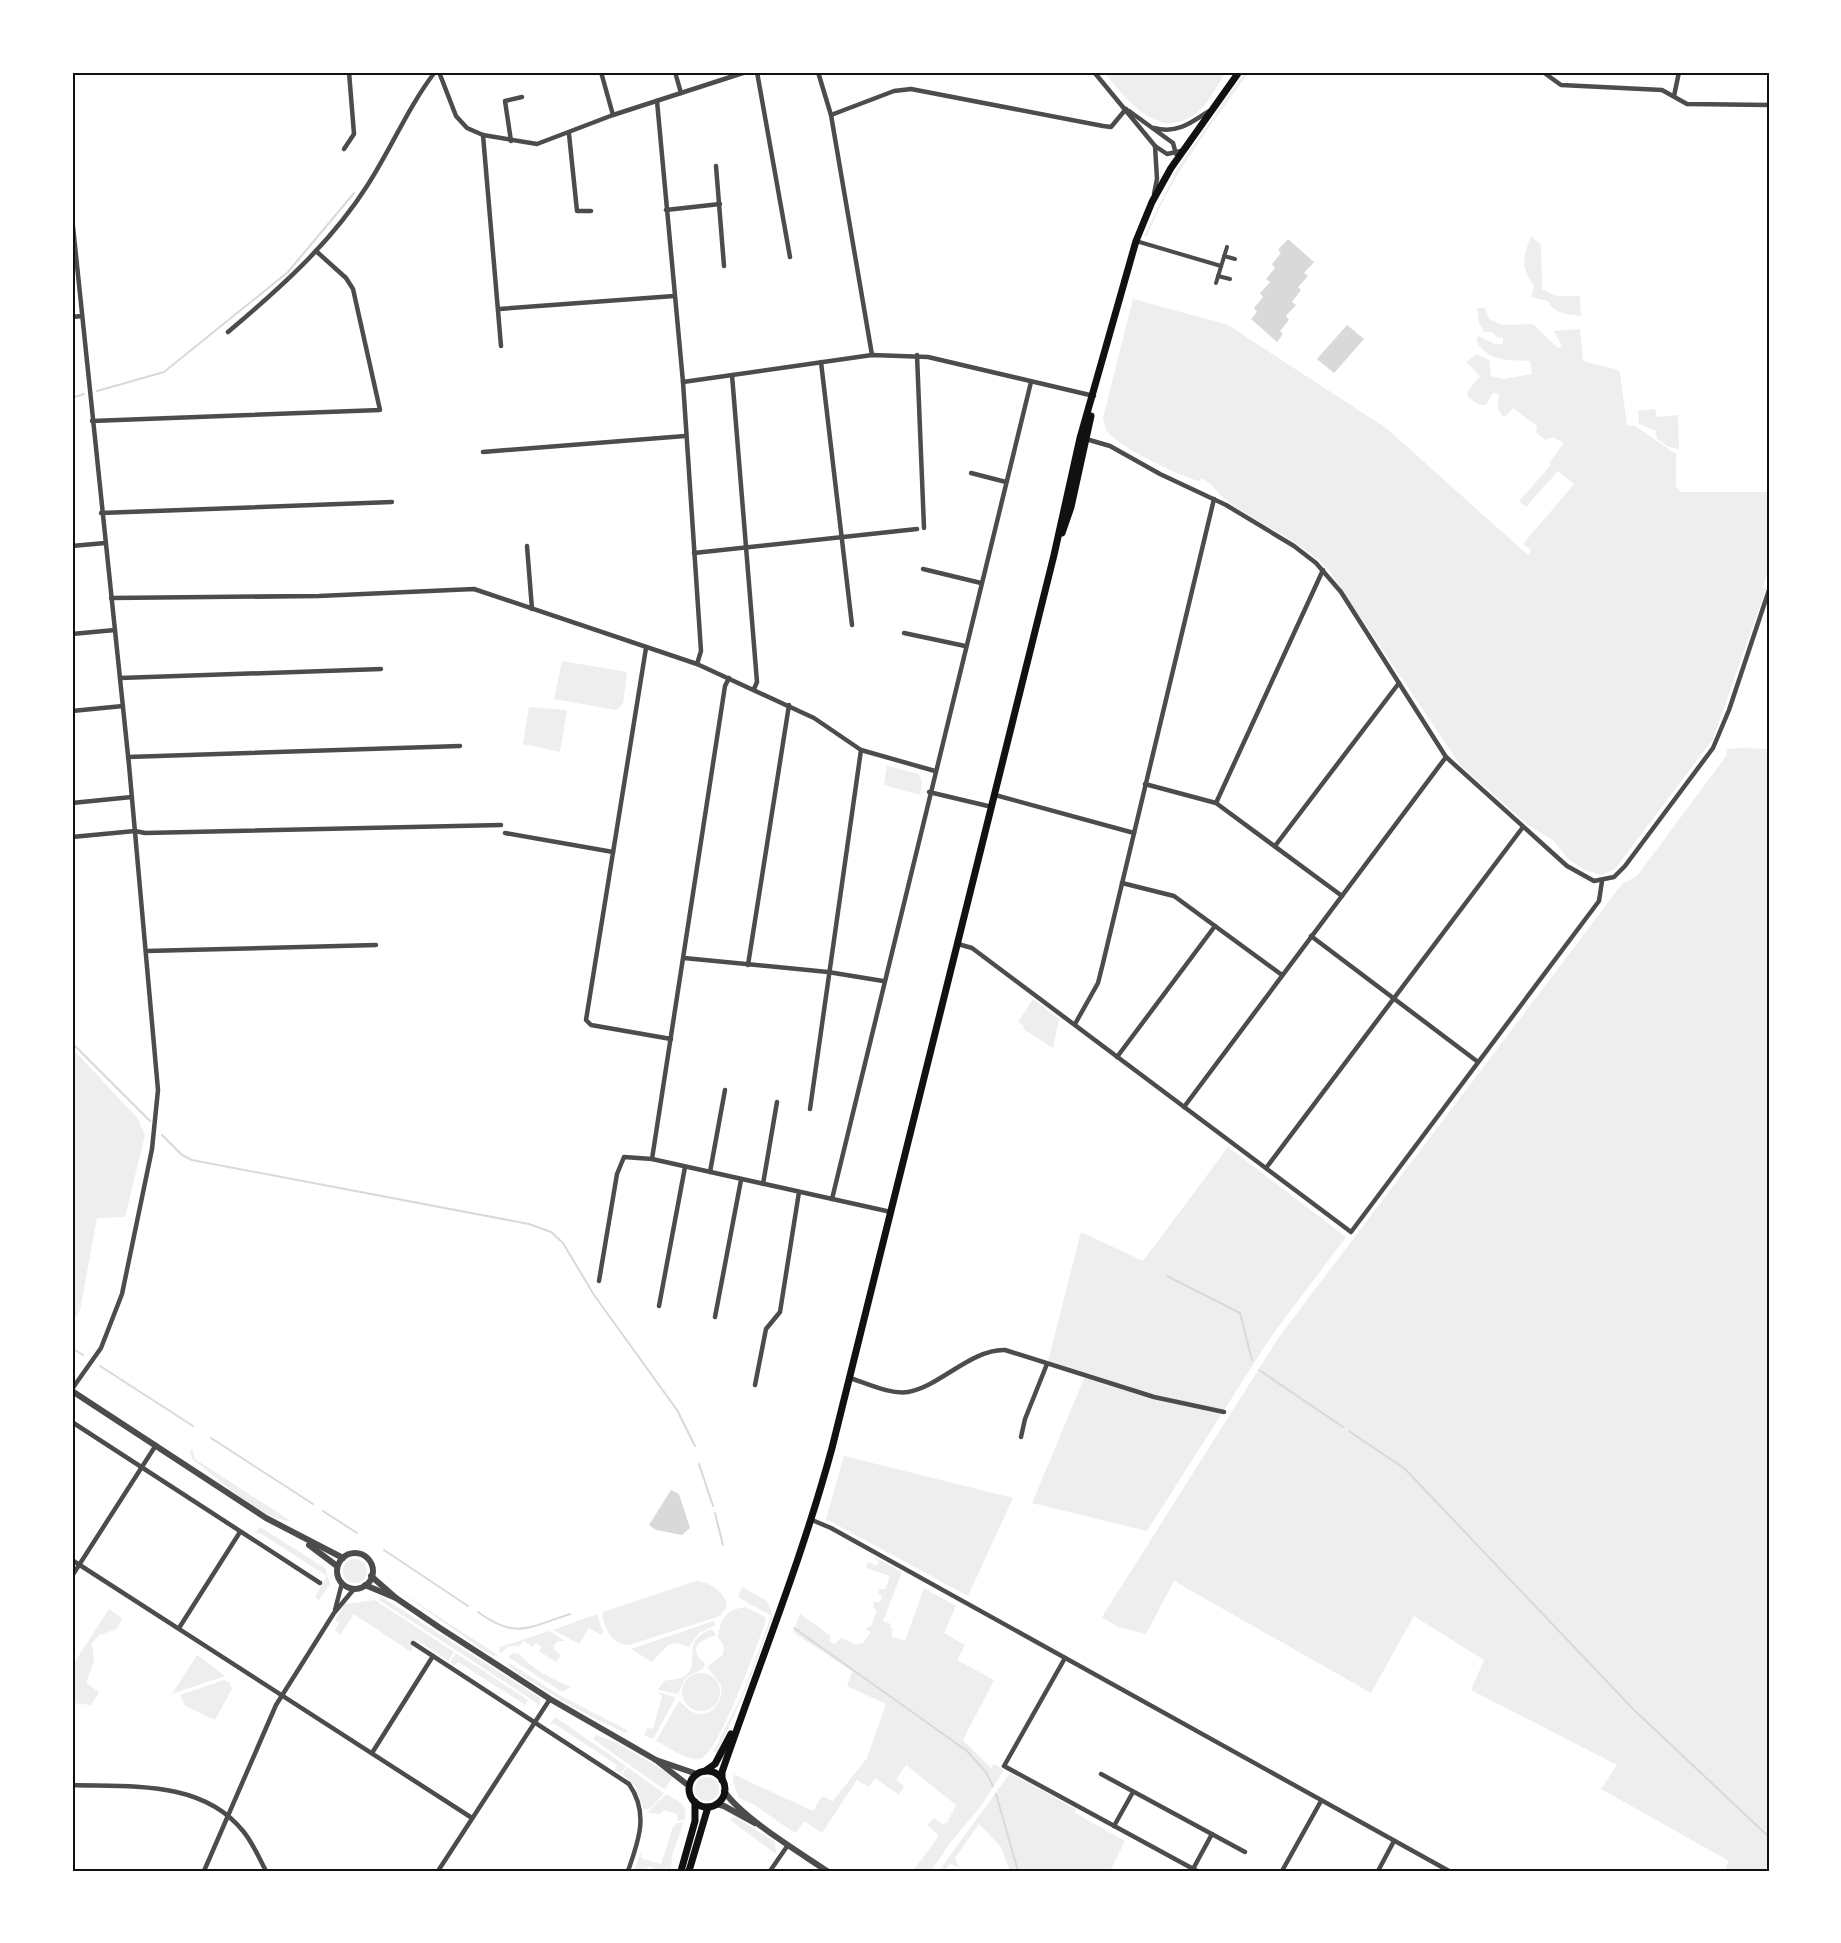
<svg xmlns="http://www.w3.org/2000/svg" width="1841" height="1943" viewBox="0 0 1841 1943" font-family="'Titillium Web',sans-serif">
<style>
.green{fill:#eee}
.water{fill:#d9d9d9}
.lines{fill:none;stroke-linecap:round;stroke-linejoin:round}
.stream{stroke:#d9d9d9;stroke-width:2}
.pedestrian{stroke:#4c4c4c;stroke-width:4}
.minor{stroke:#4c4c4c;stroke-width:4.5}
.tertiary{stroke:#4c4c4c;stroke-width:6}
.secondary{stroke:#111;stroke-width:7}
.neatline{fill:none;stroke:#111;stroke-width:2}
</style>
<rect width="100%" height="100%" fill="#fff"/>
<g class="green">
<path d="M1104 72H1226C1217 85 1208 105 1195 114 1157 142 1126 98 1104 72Z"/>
<path d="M1245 72H1249C1212 124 1170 176 1147 237L1144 236 1177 169Z"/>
<path d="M1531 236 1541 245 1542 289 1556 296H1580L1581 316C1567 314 1554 314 1548 301L1531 297 1534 286C1520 266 1523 258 1531 236Z"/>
<path d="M1133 299 1228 325 1386 428 1528 555 1531 550 1523 544 1574 484 1558 471 1526 507 1519 501 1551 465 1549 463 1564 443 1553 437 1545 440 1536 432 1537 426 1513 408 1505 417C1496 412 1498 403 1499 394L1493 393 1486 405H1479L1468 397 1467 392 1480 376 1466 362 1477 354 1489 360 1491 376 1504 379 1532 374 1530 361C1508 360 1487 362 1476 340L1478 336 1495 344H1503V338L1497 337 1492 332H1484L1479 323 1477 308H1485L1489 319 1503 325 1533 324 1558 348 1562 346 1554 331 1580 329 1583 361 1618 370 1620 373 1627 425 1635 426 1676 454V486L1681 492H1769V569L1763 587 1766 589 1713 739 1615 869 1601 875 1585 870 1568 859 1554 841 1528 825 1461 766 1330 572C1301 539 1260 526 1226 500 1217 493 1213 484 1202 478L1200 481C1183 478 1116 446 1107 431 1105 428 1104 422 1103 418Z"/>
<polygon points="1655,409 1657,417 1678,415 1679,449 1669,447 1657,439 1656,431 1639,424 1638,411"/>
<polygon points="562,661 627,672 623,704 616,710 554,699"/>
<polygon points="529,707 567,710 560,752 523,744"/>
<polygon points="1743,748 1769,749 1769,1871 1724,1871 1729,1861 1601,1789 1617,1765 1471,1690 1484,1660 1414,1616 1371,1693 1174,1581 1146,1634 1118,1627 1102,1617 1279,1337 1622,884 1637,876 1727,755 1726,749"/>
<polygon points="887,766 919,774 922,782 920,795 884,785"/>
<polygon points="1033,999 1059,1019 1053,1048 1023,1029 1024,1026 1018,1022"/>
<polygon points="72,1048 138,1119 145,1135 125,1217 97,1218 80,1310 72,1323"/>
<polygon points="1228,1147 1346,1237 1270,1338 1147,1531 1032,1503 1086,1374 1048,1361 1081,1232 1143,1261"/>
<path d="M192 1448 195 1459 291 1521C264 1522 217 1477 193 1460L190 1453Z"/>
<polygon points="844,1456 1013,1498 968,1596 826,1519"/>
<polygon points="260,1527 325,1568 330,1584 319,1600 315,1597 327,1576 260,1533 254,1535"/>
<polygon points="872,1556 902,1572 883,1621 891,1624 890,1627 893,1629 891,1636 905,1641 924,1588 956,1606 944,1633 965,1645 957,1660 994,1680 963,1740 991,1768 994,1764 1004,1770 981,1806 950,1843 931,1871 913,1871 939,1836 927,1825 934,1818 942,1824 947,1823 956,1805 906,1765 896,1780 904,1786 899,1795 875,1778 869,1787 857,1780 822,1833 804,1821 796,1833 790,1830 755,1805 739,1798 733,1782 734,1770 735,1775 813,1811 822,1796 833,1801 867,1758 886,1704 847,1686 852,1671 793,1632 800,1614 831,1636 829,1641 834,1644 842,1638 856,1645 864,1642 871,1632 865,1629 871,1626 877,1611 873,1608 874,1602 880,1602 882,1596 878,1594 879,1589 885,1589 890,1576 866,1568 868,1562 876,1566 879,1562"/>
<circle cx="355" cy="1571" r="12"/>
<path d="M696 1581C710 1582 725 1592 727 1606L720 1616 629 1645C611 1644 606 1630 602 1616L603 1612Z"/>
<polygon points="389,1584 399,1591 498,1655 492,1656 477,1646"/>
<polygon points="742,1587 767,1601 773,1616 747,1687 717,1753 713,1752 743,1693 771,1616 738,1597"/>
<polygon points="380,1596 540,1698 540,1705 379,1600"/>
<polygon points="375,1600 454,1652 448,1661 415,1639 411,1652 354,1614 340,1635 335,1630 339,1623 335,1620 345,1604"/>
<path d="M745 1607 765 1617 766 1621C757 1644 720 1753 700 1759 690 1762 666 1746 656 1741L679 1701C684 1704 688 1711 695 1713 712 1718 724 1701 721 1685L707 1667 723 1655 724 1646 718 1637C721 1619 725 1610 745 1607Z"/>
<polygon points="109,1609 122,1618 117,1629 99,1635 92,1643 94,1661 86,1683 99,1692 91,1705 72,1703 72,1666"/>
<polygon points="597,1614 603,1632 601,1635 589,1628 579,1644 553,1630"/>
<polygon points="713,1621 716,1625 699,1633 689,1647 677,1643 668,1645 652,1662 631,1649"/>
<path d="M712 1629 716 1635C701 1640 686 1648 705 1663L703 1669 686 1677 678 1694 658 1690 664 1681C670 1679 677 1680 683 1677 704 1666 677 1642 712 1629Z"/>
<polygon points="549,1631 565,1641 558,1641 554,1645 554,1650 561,1655 556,1662 539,1651 541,1647 536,1643 533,1647 523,1641 520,1646 509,1646 501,1653 499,1651 500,1647"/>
<polygon points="456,1653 528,1700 522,1709 524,1704 458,1662 455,1665 450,1662"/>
<path d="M513 1653 519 1654C533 1670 552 1679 571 1687L562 1692 508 1657Z"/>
<polygon points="197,1655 225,1676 172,1694"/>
<path d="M508 1662 559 1695 627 1730 626 1733C585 1716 549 1693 512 1669Z"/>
<circle cx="701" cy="1692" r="19"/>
<polygon points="224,1680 229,1682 232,1689 215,1720 185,1706 180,1695"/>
<polygon points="658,1692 675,1697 675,1699 653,1739 644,1735 647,1728 653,1729 662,1696"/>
<polygon points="555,1717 626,1766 621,1773 615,1770 617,1765 553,1723 549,1726"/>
<polygon points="596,1735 617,1743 673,1776 666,1788 662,1788 593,1739"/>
<polygon points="627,1767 664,1793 651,1808 644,1810 635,1786 622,1774"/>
<polygon points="1010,1773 1076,1809 1075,1813 1125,1841 1110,1871 1010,1871 1001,1847 979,1824 955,1858 959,1867 950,1864 944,1871 939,1871"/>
<circle cx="707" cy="1789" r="12"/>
<path d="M666 1794C678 1801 689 1805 685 1820L678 1821 677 1814 664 1810 660 1814 647 1813Z"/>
<polygon points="734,1816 775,1842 776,1854 730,1820"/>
<polygon points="684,1822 672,1855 671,1871 659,1871 648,1866 646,1871 635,1869 641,1852 641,1858 661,1864 673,1827 677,1823"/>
</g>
<g class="water">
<polygon points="1288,239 1314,262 1304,273 1308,276 1298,287 1301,290 1292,302 1296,305 1286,316 1289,320 1280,331 1283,334 1277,342 1251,319 1257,312 1254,308 1263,297 1260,293 1270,282 1266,279 1275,268 1272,264 1281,253 1278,250"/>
<polygon points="1347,325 1364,339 1334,373 1317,359"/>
<polygon points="671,1490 679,1494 690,1528 682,1535 656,1530 649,1525"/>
</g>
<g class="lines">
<g class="stream">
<polyline points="97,391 164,372 288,272 354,193"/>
<polyline points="72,398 84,394"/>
<polyline points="72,1043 150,1121"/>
<polyline points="162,1135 182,1155 192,1160 529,1224 551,1232 563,1243 594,1295 677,1410 695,1446"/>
<polyline points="1167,1276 1240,1313 1252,1360"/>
<polyline points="72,1348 83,1355"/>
<polyline points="100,1366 193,1426"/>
<polyline points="1259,1370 1343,1427"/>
<polyline points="1349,1431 1405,1469 1633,1709 1769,1837"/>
<polyline points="211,1438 313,1504"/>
<polyline points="699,1464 713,1506"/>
<polyline points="323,1511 357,1533"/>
<polyline points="715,1513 723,1545"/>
<polyline points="384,1550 468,1606"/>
<path d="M478 1612C516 1640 529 1627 570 1614"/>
<polyline points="794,1628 967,1751 986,1772 993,1786"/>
<polyline points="996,1794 1018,1871"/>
</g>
<g class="pedestrian">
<polyline points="1136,241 1221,266"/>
<polyline points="1224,256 1235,259"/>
<polyline points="1218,276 1230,279"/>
<polyline points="1216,283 1227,247"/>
</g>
<g class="minor">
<polyline points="439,72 456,116 467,128 483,135 537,144 613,115 746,72"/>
<polyline points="601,72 613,115"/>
<polyline points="675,72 681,93"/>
<polyline points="757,72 790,257"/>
<polyline points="818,72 831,115 872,355"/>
<polyline points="1094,72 1155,146 1167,154 1181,151"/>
<polyline points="1543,72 1561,85 1662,90 1687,104 1769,105"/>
<polyline points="1674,96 1679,72"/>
<polyline points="657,101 683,382 701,651 697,664"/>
<polyline points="1129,111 1173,143 1176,154"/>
<polyline points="831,115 894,91 911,89 1103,126 1111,127 1126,109"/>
<path d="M1154 128C1177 134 1191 123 1209 111"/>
<polyline points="569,134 577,211 591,211"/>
<polyline points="483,135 501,346"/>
<polyline points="511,141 505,101 522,97"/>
<polyline points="344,149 354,134 349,72"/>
<polyline points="716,166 724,266"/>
<polyline points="1154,194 1157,179 1155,146"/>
<polyline points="666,210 720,204"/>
<polyline points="72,217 129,765 158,1090 152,1149 122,1294 101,1348 72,1389"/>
<polyline points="499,309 674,296"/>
<polyline points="72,317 82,316"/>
<path d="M228 332C279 289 330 244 367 186 391 149 408 107 435 72"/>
<polyline points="917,355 924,528"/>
<polyline points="821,362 852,625"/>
<polyline points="732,375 757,682 754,689"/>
<polyline points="683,382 872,355 928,357 1094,396"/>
<polyline points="92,421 380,410 353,289 346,278 316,251"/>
<polyline points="1086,439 1110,446 1160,474 1226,505 1294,546 1316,563 1341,592 1446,757 1567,866 1594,881 1614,877 1625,866 1713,748 1729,710 1769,590"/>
<polyline points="483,452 685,436"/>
<polyline points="971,473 1006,482"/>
<polyline points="101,513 392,502"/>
<polyline points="72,546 105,543"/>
<polyline points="527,546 532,609"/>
<polyline points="694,553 917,529"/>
<polyline points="923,569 981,583"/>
<polyline points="111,598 319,596 474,589 697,664 814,718 861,750 935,771"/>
<polyline points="904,633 965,646"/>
<polyline points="72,634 115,630"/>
<polyline points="646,648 586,1020 591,1025 671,1039"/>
<polyline points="120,678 381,669"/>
<polyline points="72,711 123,706"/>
<polyline points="128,757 460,746"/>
<polyline points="1145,784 1216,803 1342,896"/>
<polyline points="929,792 992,807"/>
<polyline points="995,795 1134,833"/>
<polyline points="72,803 132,797"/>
<polyline points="1216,803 1323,570"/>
<polyline points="505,833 613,852"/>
<polyline points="72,837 135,831 145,833 501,825"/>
<polyline points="1275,846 1399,683"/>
<polyline points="1122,883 1174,896 1282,975"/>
<polyline points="1311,936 1478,1062"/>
<polyline points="958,944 972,948 1351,1232 1599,901 1602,881"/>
<polyline points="146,951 376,945"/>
<polyline points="684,958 828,972 883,981"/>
<polyline points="748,965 789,705"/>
<polyline points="1075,1024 1098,983 1103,963 1214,499"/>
<polyline points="1117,1057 1215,926"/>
<polyline points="1184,1107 1446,757"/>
<polyline points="810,1109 861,750"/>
<polyline points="652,1159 725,686 729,678"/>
<polyline points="1266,1168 1523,827"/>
<polyline points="710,1172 725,1090"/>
<polyline points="763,1184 777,1102"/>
<polyline points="832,1199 1031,382"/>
<polyline points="599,1281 617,1174 624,1157 652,1159 891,1212"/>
<polyline points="659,1306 685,1167"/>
<polyline points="715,1317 741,1180"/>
<path d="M850 1378C866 1383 891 1395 908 1392 939 1387 971 1349 1005 1350L1154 1397 1224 1412"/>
<polyline points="755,1385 766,1329 780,1312 799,1192"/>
<polyline points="72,1422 320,1583"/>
<polyline points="1021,1437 1025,1419 1047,1364"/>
<polyline points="812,1520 831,1528 1449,1871"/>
<polyline points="72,1560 472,1818"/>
<polyline points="72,1576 156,1445"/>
<polyline points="335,1610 342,1583"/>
<polyline points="179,1628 240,1532"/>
<path d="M413 1643 629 1784C649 1813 639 1840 628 1871"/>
<polyline points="1065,1658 1004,1766 1197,1871"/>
<polyline points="372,1753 433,1656"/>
<polyline points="1101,1774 1245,1852"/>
<path d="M72 1785C131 1787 202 1780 243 1831 253 1843 259 1858 266 1871"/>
<polyline points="1114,1826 1133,1792"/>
<polyline points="1193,1869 1212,1834"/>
<polyline points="204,1871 276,1705 334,1613 354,1589"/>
<polyline points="438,1871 550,1699"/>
<polyline points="770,1871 788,1845"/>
<polyline points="1282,1871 1321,1801"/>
<polyline points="1378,1871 1394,1841"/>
</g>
<g class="tertiary">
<polyline points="72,1391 266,1518 343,1558"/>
<polyline points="309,1545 337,1566"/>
<circle cx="355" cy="1571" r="18"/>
<polyline points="371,1576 396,1598 440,1628 550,1699 656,1760 689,1786"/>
<polyline points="365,1585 396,1598"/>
<polyline points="656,1760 697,1774"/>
<path d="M724 1791C742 1818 799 1852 827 1871"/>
<polyline points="716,1804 724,1806 755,1823"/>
</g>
<g class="secondary">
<polyline points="1062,533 1071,507 1091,416"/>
<polyline points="705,1771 715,1764 731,1734"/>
<circle cx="707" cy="1789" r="18"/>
<path d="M722 1780V1772C759 1664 802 1559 832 1448L1054 555 1080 438 1136 241 1152 202 1171 168 1239 72"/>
<polyline points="681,1871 695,1821 695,1802"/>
<polyline points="689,1871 708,1807"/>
</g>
</g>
<rect width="1841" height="1943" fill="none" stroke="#ffffff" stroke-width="147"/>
<rect x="74" y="74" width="1694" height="1796" class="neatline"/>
</svg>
